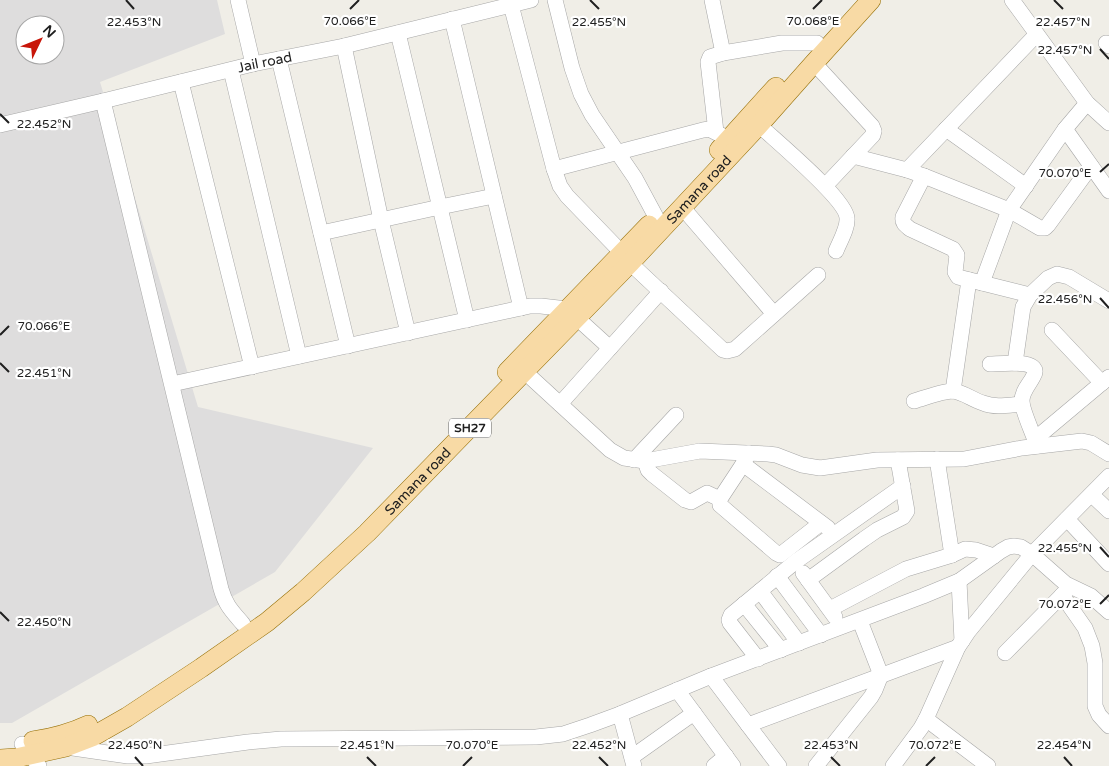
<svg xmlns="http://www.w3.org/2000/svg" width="1109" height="766" viewBox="0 0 1109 766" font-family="'Varela Round',sans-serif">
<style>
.residential{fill:#dedddd;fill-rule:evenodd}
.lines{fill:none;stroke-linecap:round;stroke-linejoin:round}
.minor-casing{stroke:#a7a7a7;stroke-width:16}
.major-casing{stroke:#967007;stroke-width:20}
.minor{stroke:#fff;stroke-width:15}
.major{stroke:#f8daa5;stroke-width:19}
.ticks{fill:none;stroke:#202020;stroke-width:2}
.labels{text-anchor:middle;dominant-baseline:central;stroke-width:4.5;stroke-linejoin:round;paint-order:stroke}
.shield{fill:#fff;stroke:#636363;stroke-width:1}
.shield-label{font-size:12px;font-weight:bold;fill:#202020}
.street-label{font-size:14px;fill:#202020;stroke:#fff}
.ticks-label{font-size:12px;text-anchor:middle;fill:#202020;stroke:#fff;stroke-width:4.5;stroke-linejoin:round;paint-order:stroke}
</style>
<rect width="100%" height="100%" fill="#f0eee7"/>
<path class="residential" d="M0 0H217L225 34 100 82 198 407 373 448 275 572 12 723H0ZM25 25H55V55H25Z"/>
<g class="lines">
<defs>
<g id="minor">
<polyline points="238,0 253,64"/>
<polyline points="555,0 572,68 581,94 592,115 635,178 656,217"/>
<polyline points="712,0 723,53"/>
<polyline points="1012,0 1087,103 1109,123"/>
<polyline points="511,5 554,169 560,186 567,196 622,253"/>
<polyline points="452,19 521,308"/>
<polyline points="398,33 467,320"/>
<polyline points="1106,43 1109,46"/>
<polyline points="344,46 381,220 408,333"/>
<polyline points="279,59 348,346"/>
<polyline points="814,63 872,126 874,131 873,135 825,186"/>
<polyline points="231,70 299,356"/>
<polyline points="181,82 252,367"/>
<path d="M103 101 221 589C226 606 232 611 243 624"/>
<path id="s1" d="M0 125 103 101 253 64 344 46 531 0"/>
<path d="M759 125C776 141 846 199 847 218 848 228 840 241 836 251"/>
<polyline points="946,129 1026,186"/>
<polyline points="1065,129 1109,191"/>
<polyline points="716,132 708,62 710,57 723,53 782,43 817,43"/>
<polyline points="853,156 907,170 924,176 1009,210 1040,228 1045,228 1048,225 1091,166"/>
<polyline points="554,169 703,130 709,129 723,136"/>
<polyline points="907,170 1036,35"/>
<path d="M924 176 903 217C902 223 905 225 910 229L953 249 957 255 955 272 958 277 1030 295"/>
<polyline points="682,207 774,314"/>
<polyline points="321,233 440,207 494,196"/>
<polyline points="630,263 723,350 727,351 735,349 818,275"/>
<polyline points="982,283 1009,210 1065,129 1087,103"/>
<polyline points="577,318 610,348"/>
<polyline points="1052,330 1102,383"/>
<polyline points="1015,363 1023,307 1030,295 1048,278 1057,274 1069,277 1109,301"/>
<path d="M990 364C999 364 1045 358 1033 377 1029 385 1022 391 1022 401 1022 411 1034 435 1037 446"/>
<polyline points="525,372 610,450 624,458 645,461 700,451 768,454 776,455 802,465 820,468 877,460 964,459 1022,448 1082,441 1091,443 1109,454"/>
<polyline points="172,384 530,306 541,306 567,309"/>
<polyline points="953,391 969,280"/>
<path d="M914 401C925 398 942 391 953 391 963 392 973 400 983 403 995 408 1009 405 1022 404"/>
<polyline points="560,404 661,291"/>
<polyline points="1035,439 1109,377"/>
<polyline points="749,453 743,464 720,499 720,505 776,553 780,555 821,523"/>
<polyline points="937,459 952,555"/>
<polyline points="634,460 676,415"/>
<polyline points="645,461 648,470 652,474 685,500 691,502 707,493 720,499"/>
<polyline points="743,464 828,528"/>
<polyline points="1092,495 1109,511"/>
<polyline points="1067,519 1109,564"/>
<polyline points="803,573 835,617"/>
<polyline points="777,576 821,635"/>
<polyline points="808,580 864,539 877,530 903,517 907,511 898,460"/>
<polyline points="959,581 962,641"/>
<polyline points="760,591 799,643"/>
<polyline points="1062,595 1085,628 1092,646 1095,663 1095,706 1099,715 1109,726"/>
<polyline points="744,604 781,650"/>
<polyline points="830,609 906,569 952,555 965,549 976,550 994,556"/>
<polyline points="1005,653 1069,588"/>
<polyline points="758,659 730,623 729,620 731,615 795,562 903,486"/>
<polyline points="711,676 779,766"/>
<polyline points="677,690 733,766"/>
<polyline points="620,714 634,766"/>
<polyline points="926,719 988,766"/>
<polyline points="748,725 958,647"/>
<polyline points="22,744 39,766"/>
<polyline points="66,747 128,756 146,756 248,742 281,739 536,737 563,734 590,725 620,714 711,676 923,596 959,581 1001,551 1008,547 1014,546 1021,547 1032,554 1066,584 1091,596 1109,612"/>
<polyline points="632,757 694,713"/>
<polyline points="714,766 726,756"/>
<polyline points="816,766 871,697 875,690 881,675 860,621"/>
<polyline points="893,766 921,728 926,719 958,647 968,632 1032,554 1109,476"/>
</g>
<g id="major">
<polyline points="719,150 776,87"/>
<polyline points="507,372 649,225"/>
<path d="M33 741C52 738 71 733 88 725"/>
<path id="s2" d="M0 759 16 758 66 747 92 737 127 717 201 668 267 622 303 592 367 533 630 263 759 125 814 63 871 0"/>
</g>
</defs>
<use href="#minor" class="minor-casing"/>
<use href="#major" class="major-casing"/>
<use href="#minor" class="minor"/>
<use href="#major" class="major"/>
</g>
<path class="ticks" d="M126 0 134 9M590 0 599 9M1054 0 1063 9M350 9 359 0M813 9 822 0M1100 49 1109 59M0 114 9 123M1100 172 1109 164M1100 298 1109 308M0 335 9 326M0 363 9 372M1100 547 1109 557M1100 604 1109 595M0 612 9 621M135 757 143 766M367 757 376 766M599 757 608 766M831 757 840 766M1064 757 1072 766M463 766 472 757M926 766 935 757"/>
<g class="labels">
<rect class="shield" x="449" y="418.5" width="42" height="19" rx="4"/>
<g class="shield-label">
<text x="470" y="428">SH27</text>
</g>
<g class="street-label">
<text stroke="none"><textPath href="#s1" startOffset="272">Jail road</textPath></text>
<text stroke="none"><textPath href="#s2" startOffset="916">Samana road</textPath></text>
<text stroke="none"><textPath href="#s2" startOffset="511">Samana road</textPath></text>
</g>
</g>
<g class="ticks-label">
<text x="350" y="25">70.066°E</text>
<text x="813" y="25">70.068°E</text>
<text x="134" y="26">22.453°N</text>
<text x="599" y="26">22.455°N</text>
<text x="1063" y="26">22.457°N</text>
<text x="1065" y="54">22.457°N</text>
<text x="44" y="128">22.452°N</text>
<text x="1065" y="177">70.070°E</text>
<text x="1065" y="303">22.456°N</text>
<text x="44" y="330">70.066°E</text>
<text x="44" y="377">22.451°N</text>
<text x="1065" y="552">22.455°N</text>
<text x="1065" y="608">70.072°E</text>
<text x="44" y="626">22.450°N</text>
<text x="135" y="749">22.450°N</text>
<text x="367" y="749">22.451°N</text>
<text x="599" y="749">22.452°N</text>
<text x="831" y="749">22.453°N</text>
<text x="1064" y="749">22.454°N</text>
<text x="472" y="749">70.070°E</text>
<text x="935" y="749">70.072°E</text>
</g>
<g transform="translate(40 40) rotate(47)"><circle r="24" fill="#ffffff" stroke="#a6a6a6"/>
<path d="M0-4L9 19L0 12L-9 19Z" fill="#c81609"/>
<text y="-8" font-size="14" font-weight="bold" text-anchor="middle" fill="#202020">N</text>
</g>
</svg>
